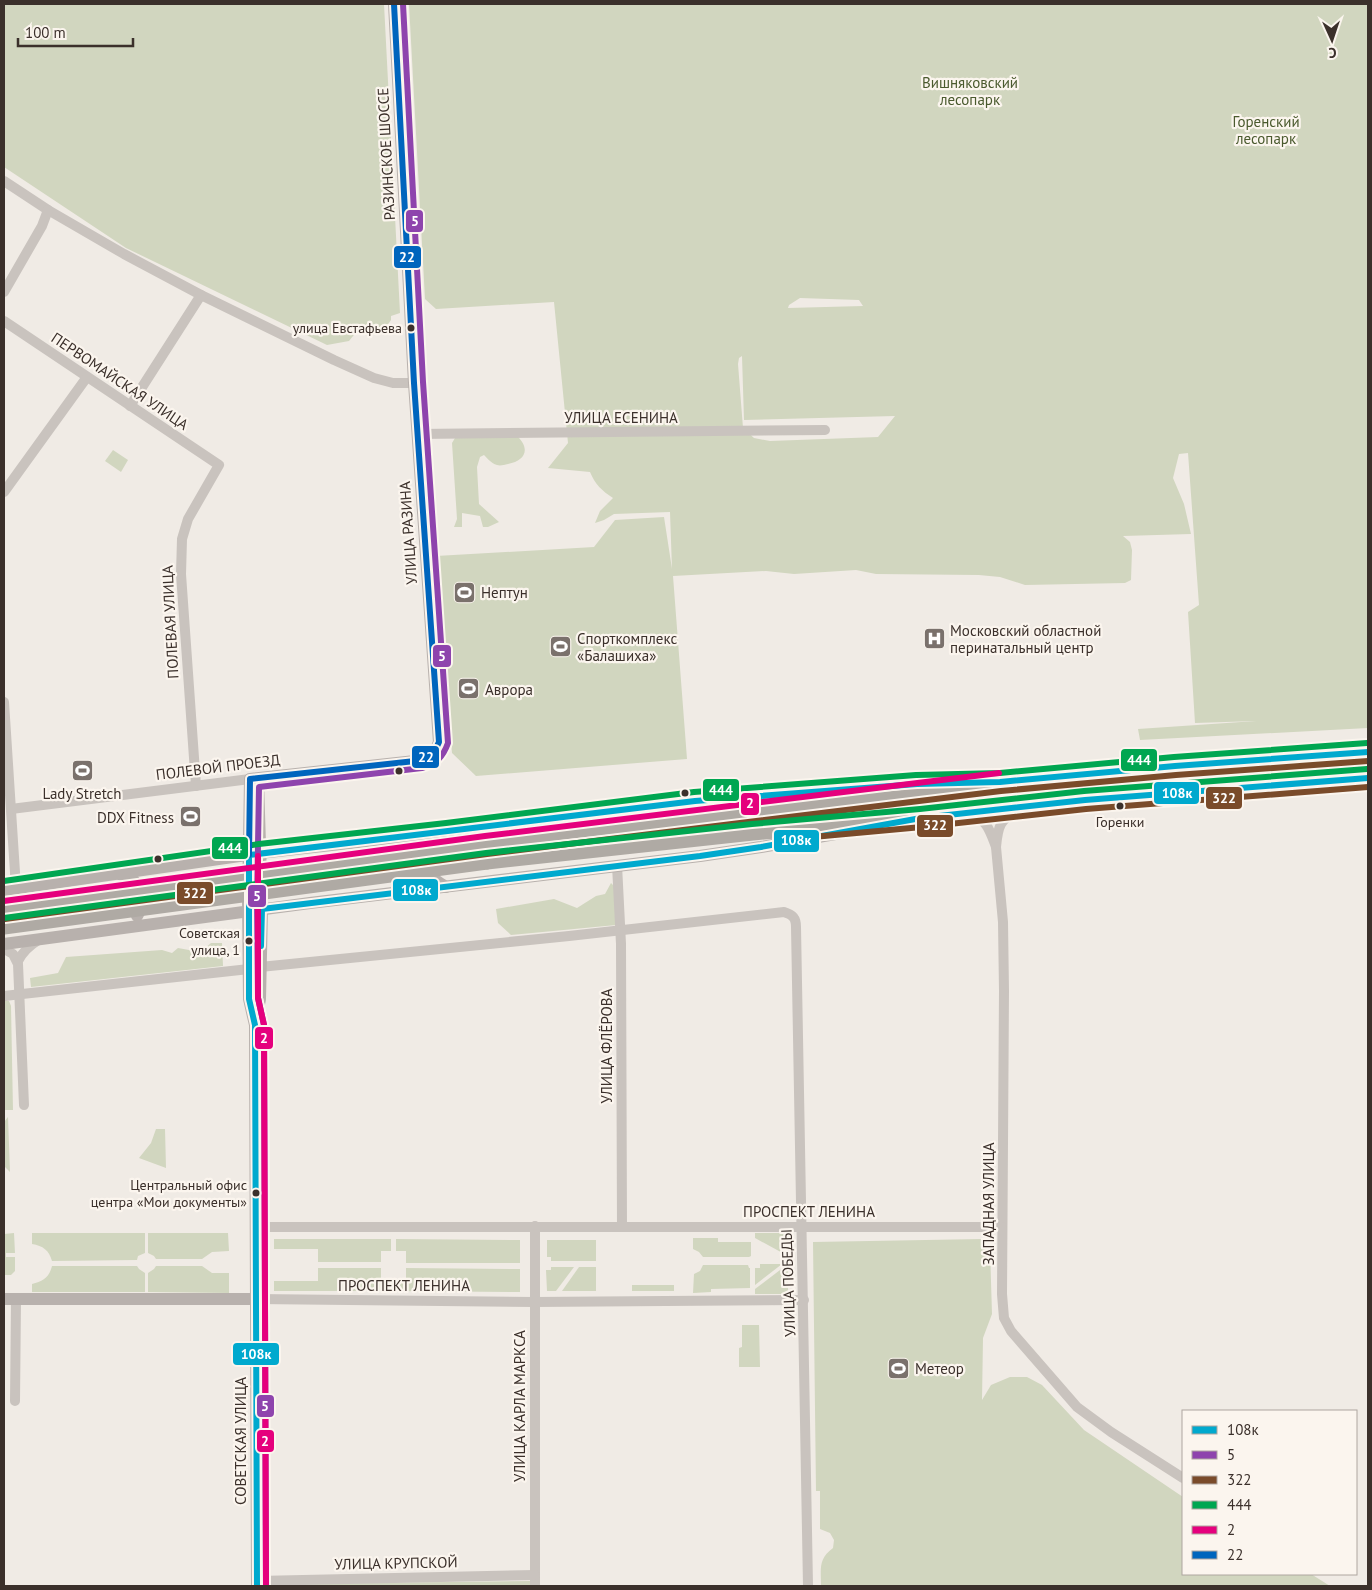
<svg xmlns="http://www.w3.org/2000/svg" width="1372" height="1590" viewBox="0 0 1372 1590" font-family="'PT Sans',sans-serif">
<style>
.green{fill:#d1d6bf;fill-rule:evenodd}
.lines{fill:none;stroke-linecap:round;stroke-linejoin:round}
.minor{stroke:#c9c3be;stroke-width:10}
.major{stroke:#b8b1ad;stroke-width:12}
.highway{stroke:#afaaa4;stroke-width:15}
.highway-bridge{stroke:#afaaa4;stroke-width:15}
.bus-1-casing{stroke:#fbf5ee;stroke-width:10}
.bus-2-casing{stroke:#fbf5ee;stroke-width:10}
.bus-3-casing{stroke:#fbf5ee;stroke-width:10}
.bus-4-casing{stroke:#fbf5ee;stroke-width:10}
.bus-5-casing{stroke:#fbf5ee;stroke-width:10}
.bus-6-casing{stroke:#fbf5ee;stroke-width:10}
.bus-1{stroke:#00a9ce;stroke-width:6}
.bus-2{stroke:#8e44ad;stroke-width:6}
.bus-3{stroke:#7a4b2a;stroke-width:6}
.bus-4{stroke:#00a651;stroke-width:6}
.bus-5{stroke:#e5007d;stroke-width:6}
.bus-6{stroke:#0065bd;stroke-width:6}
.bus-dot{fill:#3b302b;stroke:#fbf5ee;stroke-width:2}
.labels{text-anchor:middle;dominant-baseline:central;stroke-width:4.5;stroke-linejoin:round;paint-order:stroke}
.bus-label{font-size:14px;fill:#3b302b;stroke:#fbf5ee;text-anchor:end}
.park-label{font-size:15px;fill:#4a5a2e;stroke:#fbf5ee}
.street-label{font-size:15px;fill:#3b302b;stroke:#fbf5ee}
.poi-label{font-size:15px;fill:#3b302b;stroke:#fbf5ee;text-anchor:start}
.line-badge{stroke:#fbf5ee;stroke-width:2}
.badge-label{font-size:14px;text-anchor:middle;font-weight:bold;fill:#fff}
</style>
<rect width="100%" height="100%" fill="#f0ebe5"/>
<g class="green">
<polygon points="4,4 384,4 400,313 391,316 391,320 384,330 357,331 349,341 327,345 126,248 4,167"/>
<path d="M409 4H1368V728L1140 740 1138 729 1256 721 1195 723 1188 612 1199 605 1188 453 1179 454 1173 478 1184 504 1191 534 1123 536 1130 542 1132 550 1131 580 1125 583 1025 585 1000 577 979 575 876 574 856 570 794 574 766 571 673 576 687 759 476 776 452 753 436 556 594 547 615 520 664 517 672 569 670 512 614 514 604 520 595 523 600 511 613 498C602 491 595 484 590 472L548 468 568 443 554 302 436 309 425 299ZM800 298 859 300 863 306 788 308 789 305ZM742 356 744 420 895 416 878 437 770 441 754 438 743 428 738 364 739 358Z"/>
<path d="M517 436C531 449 525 461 508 464 504 465 500 466 497 465 491 463 488 459 484 455L480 457 477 467 479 504 499 522 488 527H483L480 516 462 513V527H454L457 519 452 443 455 438Z"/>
<polygon points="113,450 128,460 121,472 105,461"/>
<polygon points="611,883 614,886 616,925 511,935 498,923 496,909 554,899 577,908 596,896 605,894"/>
<polygon points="211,943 222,943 223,966 31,987 30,978 58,973 66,957 162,950 172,953 178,948 189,950 203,955 202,951"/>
<polygon points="4,1000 9,1001 11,1006 13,1110 4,1110"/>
<polygon points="8,1117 10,1172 4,1166 4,1122"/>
<polygon points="156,1129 165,1129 166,1168 139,1158 151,1143"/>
<polygon points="14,1233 15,1253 6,1253 6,1257 15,1257 15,1271 11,1275 4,1275 4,1234"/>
<path d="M32 1233H145V1253L138 1256 137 1260 52 1261C49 1250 43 1246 32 1244Z"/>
<polygon points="148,1233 228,1233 229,1251 212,1252 202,1259 156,1259 154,1256 148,1253"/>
<polygon points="755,1233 787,1233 788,1256 755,1238"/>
<polygon points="693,1238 718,1238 718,1242 751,1242 751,1256 749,1257 703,1257 699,1252 693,1249"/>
<polygon points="274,1239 391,1239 391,1251 381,1251 381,1262 318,1262 318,1249 274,1249"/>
<polygon points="396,1239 520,1240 520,1263 406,1263 406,1251 396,1251"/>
<path d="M982 1239 990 1248 992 1314 983 1338 982 1400 991 1385 1010 1377H1027L1042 1385 1084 1430 1183 1497V1574H1311L1330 1586H821C821 1569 818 1559 833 1548L834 1540 830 1533 820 1529V1491H816L813 1242Z"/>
<polygon points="547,1240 596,1240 596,1261 551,1261 551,1257 547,1257"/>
<polygon points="760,1264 782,1264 755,1285 755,1268 760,1268"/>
<polygon points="788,1264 788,1294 755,1294 755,1289"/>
<polygon points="703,1265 748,1265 749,1268 750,1268 750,1288 711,1289 711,1292 693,1293 694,1274 700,1271"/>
<path d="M52 1266H137L139 1269 145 1273V1292H32V1284C43 1281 49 1278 52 1266Z"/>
<polygon points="156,1266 202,1266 212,1273 229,1273 229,1293 148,1292 148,1273 154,1269"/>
<polygon points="551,1267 574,1267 556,1291 547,1291 546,1270 551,1270"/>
<polygon points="579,1267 596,1267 596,1291 562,1291"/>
<polygon points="318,1268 381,1268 381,1279 391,1279 391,1291 274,1291 274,1281 318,1281"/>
<polygon points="406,1268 520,1269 520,1292 395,1291 396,1279 406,1279"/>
<rect x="632" y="1285" width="42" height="6"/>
<polygon points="742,1325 759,1325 760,1367 739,1367 739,1348 742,1347"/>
<polygon points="531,1581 531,1586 283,1586 283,1584"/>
</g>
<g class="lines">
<g class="minor">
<polyline points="4,181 48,210 124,254 201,295 334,360 374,378 393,383 414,383"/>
<polyline points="4,292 42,226 48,210"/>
<polyline points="4,321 219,465 188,519 182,539 181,574 196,786"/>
<polyline points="130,406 201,295"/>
<polyline points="417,434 825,430"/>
<polyline points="4,492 87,377"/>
<polyline points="4,702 16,888"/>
<polyline points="11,809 250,779"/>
<path d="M969 815C987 818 990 831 996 847 998 825 1000 821 1018 808"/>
<polyline points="996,847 1003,922 1004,991 1002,1294 1004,1318 1011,1331 1077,1407 1111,1432 1183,1478"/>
<polyline points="617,865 621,944 622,1227"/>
<polyline points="4,949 13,954 18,964 24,1105"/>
<path d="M18 961C23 951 30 945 40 939"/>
<path d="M260 967 569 936 784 912C793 915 796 918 796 927 800 1147 805 1367 808 1586"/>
<polyline points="4,996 249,969"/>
<polyline points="535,1226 535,1586"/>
<polyline points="256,1227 1002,1227"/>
<polyline points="256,1299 534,1302 804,1300"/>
<polyline points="15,1401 16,1299"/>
<polyline points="257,1581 535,1575"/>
</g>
<g class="major">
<path d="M440 835 435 837 424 846C417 866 430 878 446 887"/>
<path d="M119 874C140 876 147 900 137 916"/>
<polyline points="4,890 260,853 447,832 651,806 777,794 940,783"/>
<polyline points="4,944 310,903 700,856 761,847 858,830"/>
<path d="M255 1025 249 999 248 902 250 779 415 761C429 758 434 756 439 742L414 383 394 4"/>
<polyline points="4,1299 256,1299"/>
<polyline points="257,1586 255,1025 260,999 262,909 258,781"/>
</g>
<g class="highway">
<polyline points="486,845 1000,782 1175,766 1368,752"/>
<polyline points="487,862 753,833 921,818 1085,800 1368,778"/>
</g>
<g class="highway-bridge">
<polyline points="4,910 486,845"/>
<polyline points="4,927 487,862"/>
</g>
<defs>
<g id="bus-1">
<polyline points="261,946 262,909 700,856 761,847 921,818 1085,800 1368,778"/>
<polyline points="257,1586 255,1025 249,999 249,855 695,801 917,784 1000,782 1175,766 1368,752"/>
</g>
<path id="bus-2" d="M266 1586 264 1025 258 998 257 902 259 787 422 768C436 764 443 757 448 743L423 382 403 4"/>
<g id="bus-3">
<polyline points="791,839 922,827 1086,809 1368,787"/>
<polyline points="5,919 487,854 1001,791 1176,775 1368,761"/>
</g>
<g id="bus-4">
<polyline points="4,881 259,844 446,823 694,792 916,775 1000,773 1174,757 1367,743"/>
<polyline points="4,918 486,853 752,824 920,809 1084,791 1367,769"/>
</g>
<g id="bus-5">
<polyline points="258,856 258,998 264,1025 266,1586"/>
<polyline points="4,901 485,836 999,773"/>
</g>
<path id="bus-6" d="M249 855 250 779 415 761C428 758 434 754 439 742L414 383 394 4"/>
</defs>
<use href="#bus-1" class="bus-1-casing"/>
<use href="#bus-2" class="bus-2-casing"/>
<use href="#bus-3" class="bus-3-casing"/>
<use href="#bus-4" class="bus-4-casing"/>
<use href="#bus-5" class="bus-5-casing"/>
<use href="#bus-6" class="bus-6-casing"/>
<use href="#bus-1" class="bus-1"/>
<use href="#bus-2" class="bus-2"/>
<use href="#bus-3" class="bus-3"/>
<use href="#bus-4" class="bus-4"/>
<use href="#bus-5" class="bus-5"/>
<use href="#bus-6" class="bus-6"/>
</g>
<defs>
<symbol id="stadium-square" viewBox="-11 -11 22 22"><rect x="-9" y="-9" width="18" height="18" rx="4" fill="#7a716c" stroke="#fbf5ee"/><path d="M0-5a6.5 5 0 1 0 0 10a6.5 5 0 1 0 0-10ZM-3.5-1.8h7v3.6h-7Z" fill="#fff"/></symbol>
<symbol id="hospital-square" viewBox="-11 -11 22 22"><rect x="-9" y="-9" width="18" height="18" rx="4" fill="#7a716c" stroke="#fbf5ee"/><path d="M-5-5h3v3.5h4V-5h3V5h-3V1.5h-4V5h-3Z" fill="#fff"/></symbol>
</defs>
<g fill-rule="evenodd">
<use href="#stadium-square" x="452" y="580" width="25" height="25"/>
<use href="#hospital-square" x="922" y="626" width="25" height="25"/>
<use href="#stadium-square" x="548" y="634" width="25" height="25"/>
<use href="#stadium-square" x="456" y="676" width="25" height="25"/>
<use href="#stadium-square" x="70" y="758" width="25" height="25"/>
<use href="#stadium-square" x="178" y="804" width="25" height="25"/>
<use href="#stadium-square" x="886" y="1356" width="25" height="25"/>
</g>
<g class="bus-dot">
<circle cx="411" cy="328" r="4.5"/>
<circle cx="399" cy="771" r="4.5"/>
<circle cx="685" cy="793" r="4.5"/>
<circle cx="1120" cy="806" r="4.5"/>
<circle cx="158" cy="859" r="4.5"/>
<circle cx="249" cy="941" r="4.5"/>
<circle cx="256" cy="1193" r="4.5"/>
</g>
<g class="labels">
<g class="bus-label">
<text x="402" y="328">улица Евстафьева</text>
<text x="1120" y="822" text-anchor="middle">Горенки</text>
<text x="240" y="933">Советская<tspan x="240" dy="17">улица, 1</tspan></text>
<text x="247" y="1185">Центральный офис<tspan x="247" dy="17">центра «Мои документы»</tspan></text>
</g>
<g class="park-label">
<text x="970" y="82">Вишняковский<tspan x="970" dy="17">лесопарк</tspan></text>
<text x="1266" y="121">Горенский<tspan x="1266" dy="17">лесопарк</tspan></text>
</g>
<g class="street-label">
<text transform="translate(386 154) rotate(-93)">РАЗИНСКОЕ ШОССЕ</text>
<text transform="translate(120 381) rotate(34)">ПЕРВОМАЙСКАЯ УЛИЦА</text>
<text x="621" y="417">УЛИЦА ЕСЕНИНА</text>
<text transform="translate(408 533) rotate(-94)">УЛИЦА РАЗИНА</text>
<text transform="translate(170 622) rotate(-93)">ПОЛЕВАЯ УЛИЦА</text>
<text transform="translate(218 767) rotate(-7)">ПОЛЕВОЙ ПРОЕЗД</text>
<text transform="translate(606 1046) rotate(-90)">УЛИЦА ФЛЁРОВА</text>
<text transform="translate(988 1204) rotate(-90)">ЗАПАДНАЯ УЛИЦА</text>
<text x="809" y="1211">ПРОСПЕКТ ЛЕНИНА</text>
<text transform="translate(788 1283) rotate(-92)">УЛИЦА ПОБЕДЫ</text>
<text x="404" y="1285">ПРОСПЕКТ ЛЕНИНА</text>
<text transform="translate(519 1406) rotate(-90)">УЛИЦА КАРЛА МАРКСА</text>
<text transform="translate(240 1441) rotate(-90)">СОВЕТСКАЯ УЛИЦА</text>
<text transform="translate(396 1563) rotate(-1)">УЛИЦА КРУПСКОЙ</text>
</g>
<g class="poi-label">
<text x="481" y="592">Нептун</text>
<text x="950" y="630">Московский областной<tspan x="950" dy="17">перинатальный центр</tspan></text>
<text x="577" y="638">Спорткомплекс<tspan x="577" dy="17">«Балашиха»</tspan></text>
<text x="485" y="689">Аврора</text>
<text x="82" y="793" text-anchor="middle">Lady Stretch</text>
<text x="174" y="817" text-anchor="end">DDX Fitness</text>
<text x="915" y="1368">Метеор</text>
</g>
</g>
<g class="line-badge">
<rect x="405" y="209" width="19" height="24" rx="5" fill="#8e44ad"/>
<rect x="393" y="245" width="29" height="24" rx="5" fill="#0065bd"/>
<rect x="432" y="644" width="20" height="24" rx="5" fill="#8e44ad"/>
<rect x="411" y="745" width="29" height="24" rx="5" fill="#0065bd"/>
<rect x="1120" y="748" width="38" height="24" rx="5" fill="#00a651"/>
<rect x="702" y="778" width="38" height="24" rx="5" fill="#00a651"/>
<rect x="1153" y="781" width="47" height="24" rx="5" fill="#00a9ce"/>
<rect x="1205" y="786" width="38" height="24" rx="5" fill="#7a4b2a"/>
<rect x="740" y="792" width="20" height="24" rx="5" fill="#e5007d"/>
<rect x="916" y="814" width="38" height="24" rx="5" fill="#7a4b2a"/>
<rect x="773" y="829" width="47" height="24" rx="5" fill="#00a9ce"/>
<rect x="211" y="836" width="38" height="24" rx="5" fill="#00a651"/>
<rect x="392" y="878" width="47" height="24" rx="5" fill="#00a9ce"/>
<rect x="176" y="881" width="38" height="24" rx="5" fill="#7a4b2a"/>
<rect x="247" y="884" width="20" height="24" rx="5" fill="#8e44ad"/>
<rect x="254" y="1026" width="20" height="24" rx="5" fill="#e5007d"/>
<rect x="232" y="1342" width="48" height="24" rx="5" fill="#00a9ce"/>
<rect x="256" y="1394" width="19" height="24" rx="5" fill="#8e44ad"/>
<rect x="256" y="1429" width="19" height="24" rx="5" fill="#e5007d"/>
</g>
<g class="badge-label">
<text x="415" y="226">5</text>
<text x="407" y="262">22</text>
<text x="442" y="661">5</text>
<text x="426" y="762">22</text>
<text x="1139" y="765">444</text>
<text x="721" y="795">444</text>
<text x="1177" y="798">108к</text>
<text x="1224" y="803">322</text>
<text x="750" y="808">2</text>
<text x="935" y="830">322</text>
<text x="796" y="845">108к</text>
<text x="230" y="853">444</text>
<text x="416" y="895">108к</text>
<text x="195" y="898">322</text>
<text x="257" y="901">5</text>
<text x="264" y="1043">2</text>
<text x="256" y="1359">108к</text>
<text x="265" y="1411">5</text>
<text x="265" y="1446">2</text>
</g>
<rect width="1372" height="1590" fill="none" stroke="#3b302b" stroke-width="10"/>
<rect x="1182" y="1410" width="175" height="165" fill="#fbf5ee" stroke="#aea6a0"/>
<rect x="1192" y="1426" width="25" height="8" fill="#00a9ce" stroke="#aea6a0"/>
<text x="1227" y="1435" font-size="15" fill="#3b302b">108к</text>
<rect x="1192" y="1451" width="25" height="8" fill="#8e44ad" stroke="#aea6a0"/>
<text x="1227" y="1460" font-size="15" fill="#3b302b">5</text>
<rect x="1192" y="1476" width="25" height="8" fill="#7a4b2a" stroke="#aea6a0"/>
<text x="1227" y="1485" font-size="15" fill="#3b302b">322</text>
<rect x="1192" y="1501" width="25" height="8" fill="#00a651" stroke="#aea6a0"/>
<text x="1227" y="1510" font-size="15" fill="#3b302b">444</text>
<rect x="1192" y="1526" width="25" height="8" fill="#e5007d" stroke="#aea6a0"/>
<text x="1227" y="1535" font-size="15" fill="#3b302b">2</text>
<rect x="1192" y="1551" width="25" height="8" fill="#0065bd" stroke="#aea6a0"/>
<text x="1227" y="1560" font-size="15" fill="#3b302b">22</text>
<g transform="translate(1332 40) rotate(177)" stroke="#fbf5ee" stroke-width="4" paint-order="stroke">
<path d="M0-4L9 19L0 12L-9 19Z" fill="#3b302b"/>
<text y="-8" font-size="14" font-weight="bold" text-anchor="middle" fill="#3b302b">С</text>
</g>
<path d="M18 38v8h115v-8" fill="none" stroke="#3b302b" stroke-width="2.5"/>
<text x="25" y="38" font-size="15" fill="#3b302b" stroke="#fbf5ee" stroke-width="4" paint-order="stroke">100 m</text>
</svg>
